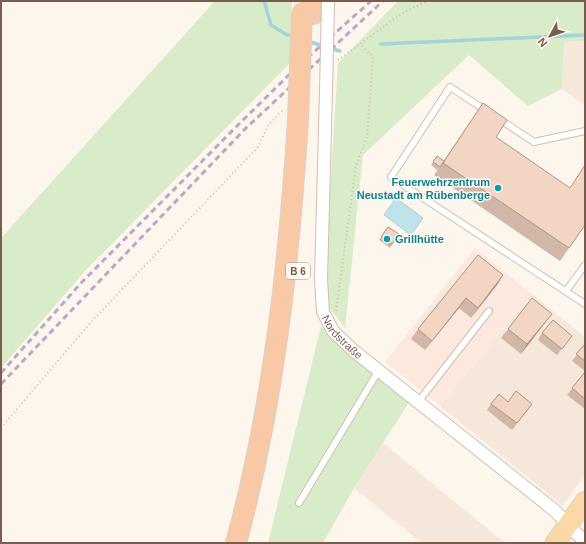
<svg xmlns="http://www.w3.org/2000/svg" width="586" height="544" viewBox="0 0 586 544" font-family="Helvetica,sans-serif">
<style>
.residential{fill:#f5e8da}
.commercial{fill:#fde8e0}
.green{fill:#d8ecc9}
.water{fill:#bfe3e8;stroke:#a5d3da}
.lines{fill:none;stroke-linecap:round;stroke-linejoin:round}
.stream{stroke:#a5d3da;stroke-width:3.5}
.service-casing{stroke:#d1beb0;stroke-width:8}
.minor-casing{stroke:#d1beb0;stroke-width:14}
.primary-casing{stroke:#dad1cd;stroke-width:21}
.trunk-casing{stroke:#dad1cd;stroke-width:22}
.path{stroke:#d9b8a5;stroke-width:2;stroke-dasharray:1 3;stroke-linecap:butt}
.service{stroke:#fff;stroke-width:6}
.minor{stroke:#fff;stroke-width:12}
.primary{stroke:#fbd9a5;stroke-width:19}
.trunk{stroke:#f9c8a4;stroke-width:20}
.rail{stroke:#b9a8c9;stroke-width:3;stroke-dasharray:6 4;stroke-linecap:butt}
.minor-bridge-casing{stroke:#d1beb0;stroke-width:14;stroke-linecap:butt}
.trunk-bridge-casing{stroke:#dad1cd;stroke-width:22;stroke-linecap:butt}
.minor-bridge{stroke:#fff;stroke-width:12}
.trunk-bridge{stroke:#f9c8a4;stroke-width:20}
.wall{fill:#d1b7a8}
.shaded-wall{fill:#aa9588}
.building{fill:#f3d5c3;stroke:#aa9588}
.culture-dot{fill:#0f9aa8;stroke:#fffaf3;stroke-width:1.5}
.labels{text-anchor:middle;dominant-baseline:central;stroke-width:3;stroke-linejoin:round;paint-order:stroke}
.shield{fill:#fffaf3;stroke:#a28b7f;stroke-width:1}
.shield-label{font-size:10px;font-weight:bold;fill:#7a5c4d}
.culture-label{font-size:11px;font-weight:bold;fill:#0d838f;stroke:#fffaf3;text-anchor:end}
.street-label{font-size:11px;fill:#7a5c4d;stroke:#fffaf3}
</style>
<rect width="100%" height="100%" fill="#fdf6ec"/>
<g class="residential">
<polygon points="585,41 585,106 562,89 564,42"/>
<polygon points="532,294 585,337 585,475 563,506 440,406"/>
<polygon points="383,443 505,543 422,543 354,488"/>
</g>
<polygon class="commercial" points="475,248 532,294 440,406 385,362"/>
<g class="green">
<polygon points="215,1 292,1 291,62 85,271 1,368 1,238"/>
<polygon points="398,1 585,1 585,41 564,42 562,89 528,106 469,55 363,155 345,328 328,306 328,223 338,63"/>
<polygon points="321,326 410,401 354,488 323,543 268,543"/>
</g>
<polygon class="water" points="396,198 423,218 411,235 384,215"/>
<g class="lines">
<g class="stream">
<polyline points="264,1 271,25 287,35 295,37"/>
<polyline points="307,41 340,51"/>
<polyline points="381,44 585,35"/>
</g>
<defs>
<g id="service">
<polyline points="488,112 450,87 391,177 585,304"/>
<polyline points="499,119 534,142 585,131"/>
<polyline points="566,291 585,265"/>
<polyline points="418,402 489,311"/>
<polyline points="299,503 379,370"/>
</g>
<g id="minor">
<path id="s1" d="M326 91 321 279 323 312 333 331 354 351 554 510 585 542"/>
</g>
<polyline id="primary" points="555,543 585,501"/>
<g id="trunk">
<polyline points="313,1 313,14"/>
<path d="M236 543C274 404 289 262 298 120"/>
</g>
</defs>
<use href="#service" class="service-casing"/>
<use href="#minor" class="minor-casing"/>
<use href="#primary" class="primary-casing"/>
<use href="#trunk" class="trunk-casing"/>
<g class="path">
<polyline points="338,60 401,14 427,1"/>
<polyline points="336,311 356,166 367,136 373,57 361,45"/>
<polyline points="1,428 91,322 258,147 269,124 282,111"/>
</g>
<use href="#service" class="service"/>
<use href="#minor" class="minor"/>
<use href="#primary" class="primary"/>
<use href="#trunk" class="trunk"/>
<g class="rail">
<polyline points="1,373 82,282 240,123 296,68 371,1"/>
<polyline points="1,384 246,128 383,1"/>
</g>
<defs>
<polyline id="minor-bridge" points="326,91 328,2"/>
<polyline id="trunk-bridge" points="298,120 302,12"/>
</defs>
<use href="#minor-bridge" class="minor-bridge-casing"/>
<use href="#trunk-bridge" class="trunk-bridge-casing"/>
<use href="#minor-bridge" class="minor-bridge"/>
<use href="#trunk-bridge" class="trunk-bridge"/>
</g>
<g class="wall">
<polygon points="483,103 496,137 585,225 560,261 434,175"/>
<polygon points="437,156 444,161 437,170 431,165"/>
<polygon points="388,227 399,234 390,248 379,240"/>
<polygon points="478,255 503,275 497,285 471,318 459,308 425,350 411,339 418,329"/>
<polygon points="545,323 521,354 501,338 508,329"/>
<polygon points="542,333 572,336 557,355 538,340"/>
<polygon points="585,344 585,371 572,361"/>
<polygon points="585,372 585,409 567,395"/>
<polygon points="508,402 527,411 512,430 487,410 491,404"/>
</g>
<g class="shaded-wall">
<polygon points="503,275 497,285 471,318 478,308"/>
<polygon points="466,298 459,308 425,350 432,341"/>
<polygon points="552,314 545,323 521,354 527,344"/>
</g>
<g class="building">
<polygon points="483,103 507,120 496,137 570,188 585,165 585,225 569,248 443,163"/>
<polygon points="437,156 444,161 440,167 433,162"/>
<polygon points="388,227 399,234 392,244 381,237"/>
<polygon points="478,255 503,275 478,308 466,298 432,341 418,329"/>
<polygon points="532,298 552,314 527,344 508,329"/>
<polygon points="553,320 572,336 562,349 542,333"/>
<polygon points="585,344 585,361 576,354"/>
<polygon points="585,372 585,399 572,388"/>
<polygon points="516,391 532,404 517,423 491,404 499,394 508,402"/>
</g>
<g class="culture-dot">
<circle cx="498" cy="188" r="4"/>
<circle cx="387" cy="239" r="4"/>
</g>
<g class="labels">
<rect class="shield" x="286" y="263" width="24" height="16" rx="3"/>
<g class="shield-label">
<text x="298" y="271">B 6</text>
</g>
<g class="culture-label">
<text x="490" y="182">Feuerwehrzentrum<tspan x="490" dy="13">Neustadt am Rübenberge</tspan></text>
<text x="395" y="239" text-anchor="start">Grillhütte</text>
</g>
<g class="street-label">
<text stroke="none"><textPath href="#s1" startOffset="253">Nordstraße</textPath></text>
</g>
</g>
<rect width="586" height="544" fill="none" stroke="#7a5c4d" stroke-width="4"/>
<g transform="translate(550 36) rotate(230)" stroke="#fffaf3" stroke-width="3" paint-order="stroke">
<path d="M0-3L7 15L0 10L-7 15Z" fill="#7a5c4d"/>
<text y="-6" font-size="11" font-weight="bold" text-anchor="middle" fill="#7a5c4d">N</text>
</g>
</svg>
